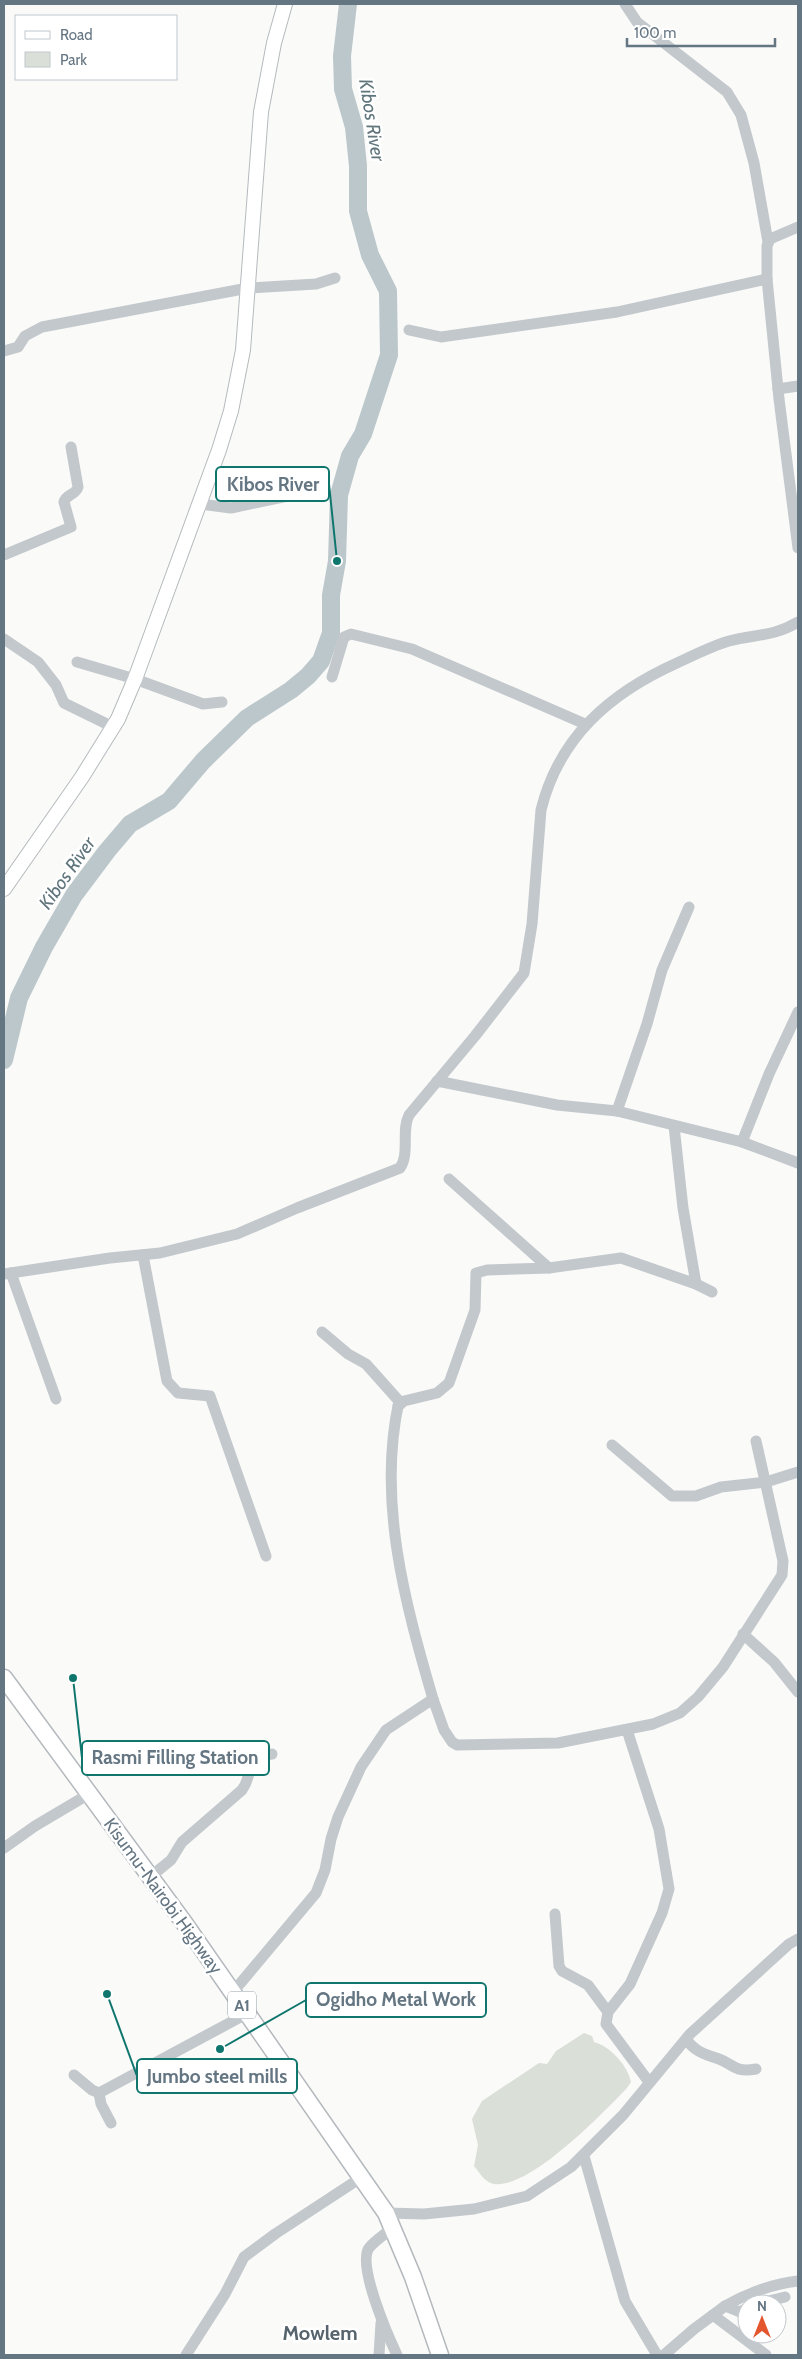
<svg xmlns="http://www.w3.org/2000/svg" width="802" height="2359" viewBox="0 0 802 2359" font-family="Cabin,sans-serif">
<style>
.green{fill:#dadfd7}
.lines{fill:none;stroke-linecap:round;stroke-linejoin:round}
.river{stroke:#bbc7cb;stroke-width:18}
.major-casing{stroke:#b5babe;stroke-width:16}
.highway-casing{stroke:#b4b9bd;stroke-width:19}
.minor{stroke:#c3c8cc;stroke-width:11}
.major{stroke:#fff;stroke-width:14}
.highway{stroke:#fff;stroke-width:16}
.labels{text-anchor:middle;dominant-baseline:central;stroke-width:5;stroke-linejoin:round;paint-order:stroke}
.shield{fill:#fff;stroke:#939fa8;stroke-width:1}
.shield-label{font-size:16px;font-weight:bold;fill:#657683}
.street-label{font-size:18px;fill:#657683;stroke:#fff}
.water-label{font-size:19px;font-style:italic;fill:#60757c;stroke:#fff}
.quarter-label{font-size:20px;font-weight:bold;fill:#57646e;stroke:#fff}
.leader{fill:none;stroke:#0f766e;stroke-width:2}
.callout-dot{fill:#0f766e;stroke:#fff;stroke-width:2}
.callout{fill:#fff;stroke:#0f766e;stroke-width:2}
.callout-label{font-size:19px;text-anchor:middle;font-weight:bold;fill:#657683}
</style>
<rect width="100%" height="100%" fill="#fafaf8"/>
<path class="green" d="M584 2033 592 2036 594 2042C610 2046 628 2066 631 2082L627 2088C603 2113 530 2189 494 2184 484 2182 480 2173 474 2166L478 2145 472 2119 482 2101 539 2063 547 2064 556 2051Z"/>
<g class="lines">
<polyline class="river" points="4,1060 19,998 44,947 74,895 107,851 130,824 169,801 203,761 247,718 291,690 308,676 321,661 331,633 331,595 337,561 339,495 350,456 363,434 389,355 388,291 370,255 358,211 358,166 354,127 343,89 342,56 348,4"/>
<defs>
<polyline id="major" points="4,889 82,777 118,719 135,679 219,450 231,411 243,350 261,112 274,43 285,4"/>
<polyline id="highway" points="4,1678 185,1924 386,2213 413,2277 440,2355"/>
</defs>
<use href="#major" class="major-casing"/>
<use href="#highway" class="highway-casing"/>
<g class="minor">
<polyline points="625,4 637,22 727,92 741,115 754,163 768,242"/>
<polyline points="798,227 770,239 767,246 767,279 779,399 798,548"/>
<polyline points="409,330 441,337 617,312 767,279"/>
<polyline points="4,351 18,347 25,336 42,327 248,288 316,284 335,278"/>
<polyline points="778,389 798,386"/>
<polyline points="200,504 231,508 312,491"/>
<path d="M4 555 71 527 64 502C66 494 76 495 78 487L71 447"/>
<polyline points="4,639 38,662 56,685 64,703 113,727"/>
<polyline points="77,662 135,679 203,704 222,702"/>
<polyline points="332,677 344,637 351,634 412,649 585,724"/>
<polyline points="437,1081 557,1105 617,1111 742,1142 769,1074 798,1012"/>
<polyline points="617,1111 647,1024 662,970 689,907"/>
<polyline points="674,1126 683,1208 696,1284"/>
<polyline points="742,1142 798,1163"/>
<polyline points="449,1179 549,1268"/>
<polyline points="143,1255 167,1381 178,1393 210,1396 266,1556"/>
<polyline points="11,1273 56,1399"/>
<path d="M4 1274 110 1258 160 1253 237 1234 297 1208 400 1168C410 1154 401 1130 409 1115L475 1036 524 973 532 924 541 810C559 737 610 693 677 663 694 655 712 646 729 641 755 634 773 637 798 622"/>
<polyline points="398,1406 404,1401 437,1393 449,1383 475,1310 476,1273 487,1270 549,1268 621,1258 696,1284 712,1292"/>
<polyline points="612,1445 672,1496 696,1496 721,1487 766,1482 798,1472"/>
<polyline points="743,1634 774,1662 798,1692"/>
<polyline points="433,1699 444,1730 452,1742 457,1745 558,1743 653,1724 680,1713 698,1697 723,1667 782,1575 783,1561 756,1441"/>
<polyline points="627,1730 659,1829 669,1889 662,1913 630,1984 608,2012 606,2024 649,2082"/>
<polyline points="4,1848 35,1826 89,1794"/>
<path d="M150 1877 171 1860 182 1842 242 1790C257 1769 239 1758 272 1754"/>
<polyline points="555,1914 559,1966 562,1971 588,1985 608,2012"/>
<path d="M233 1992 316 1893 325 1870 331 1839 338 1817 361 1767 386 1730 433 1699C405 1603 377 1501 399 1401L366 1364 348 1354 322 1332"/>
<path d="M686 2039C695 2052 705 2054 719 2059 735 2065 735 2073 756 2069"/>
<polyline points="74,2075 92,2090 99,2093 248,2013"/>
<polyline points="99,2093 101,2104 111,2123"/>
<polyline points="584,2156 625,2301 657,2355"/>
<polyline points="386,2213 424,2214 474,2209 527,2196 571,2167 623,2115 690,2034 789,1944 798,1939"/>
<path d="M393 2227C386 2234 375 2240 369 2248 357 2265 388 2336 397 2355"/>
<polyline points="757,2304 785,2297"/>
<path d="M725 2306C748 2293 772 2284 798 2281"/>
<polyline points="747,2308 740,2312 725,2306 713,2315 766,2355"/>
<polyline points="186,2355 225,2294 244,2257 275,2234 362,2177"/>
<polyline points="379,2355 381,2323"/>
<polyline points="664,2355 694,2329 713,2315"/>
</g>
<use href="#major" class="major"/>
<use href="#highway" class="highway"/>
</g>
<g class="labels">
<rect class="shield" x="228" y="1991.5" width="28" height="27" rx="4"/>
<g class="shield-label">
<text x="242" y="2005">A1</text>
</g>
<g class="street-label">
<text transform="translate(163 1896) rotate(54)">Kisumu-Nairobi Highway</text>
</g>
<g class="water-label">
<text transform="translate(372 120) rotate(81)">Kibos River</text>
<text transform="translate(67 873) rotate(-55)">Kibos River</text>
</g>
<g class="quarter-label">
<text x="320" y="2333">Mowlem</text>
</g>
</g>
<path class="leader" d="M337 561L329 484M73 1678L82 1758M220 2049L306 2000M107 1994L137 2076"/>
<g class="callout-dot">
<circle cx="337" cy="561" r="5"/>
<circle cx="73" cy="1678" r="5"/>
<circle cx="220" cy="2049" r="5"/>
<circle cx="107" cy="1994" r="5"/>
</g>
<g class="callout">
<rect x="216" y="467" width="113" height="34" rx="5"/>
<rect x="82" y="1741" width="187" height="34" rx="5"/>
<rect x="306" y="1983" width="180" height="34" rx="5"/>
<rect x="137" y="2059" width="160" height="34" rx="5"/>
</g>
<g class="callout-label">
<text x="273" y="491">Kibos River</text>
<text x="175" y="1764">Rasmi Filling Station</text>
<text x="396" y="2006">Ogidho Metal Work</text>
<text x="217" y="2083">Jumbo steel mills</text>
</g>
<rect width="802" height="2359" fill="none" stroke="#657683" stroke-width="10"/>
<rect x="15" y="15" width="162" height="65" fill="#ffffff" stroke="#c1c8cd"/>
<rect x="25" y="31" width="25" height="8" fill="#ffffff" stroke="#c1c8cd"/>
<text x="60" y="40" font-size="15" fill="#657683">Road</text>
<rect x="25" y="52" width="25" height="15" fill="#dadfd7" stroke="#c1c8cd"/>
<text x="60" y="65" font-size="15" fill="#657683">Park</text>
<g transform="translate(762 2319)"><circle r="24" fill="#ffffff" stroke="#c1c8cd"/>
<path d="M0-4L9 19L0 12L-9 19Z" fill="#e4572e"/>
<text y="-8" font-size="14" font-weight="bold" text-anchor="middle" fill="#657683">N</text>
</g>
<path d="M627 38v8h148v-8" fill="none" stroke="#657683" stroke-width="2.5"/>
<text x="634" y="38" font-size="15" fill="#657683" stroke="#ffffff" stroke-width="4" paint-order="stroke">100 m</text>
</svg>
